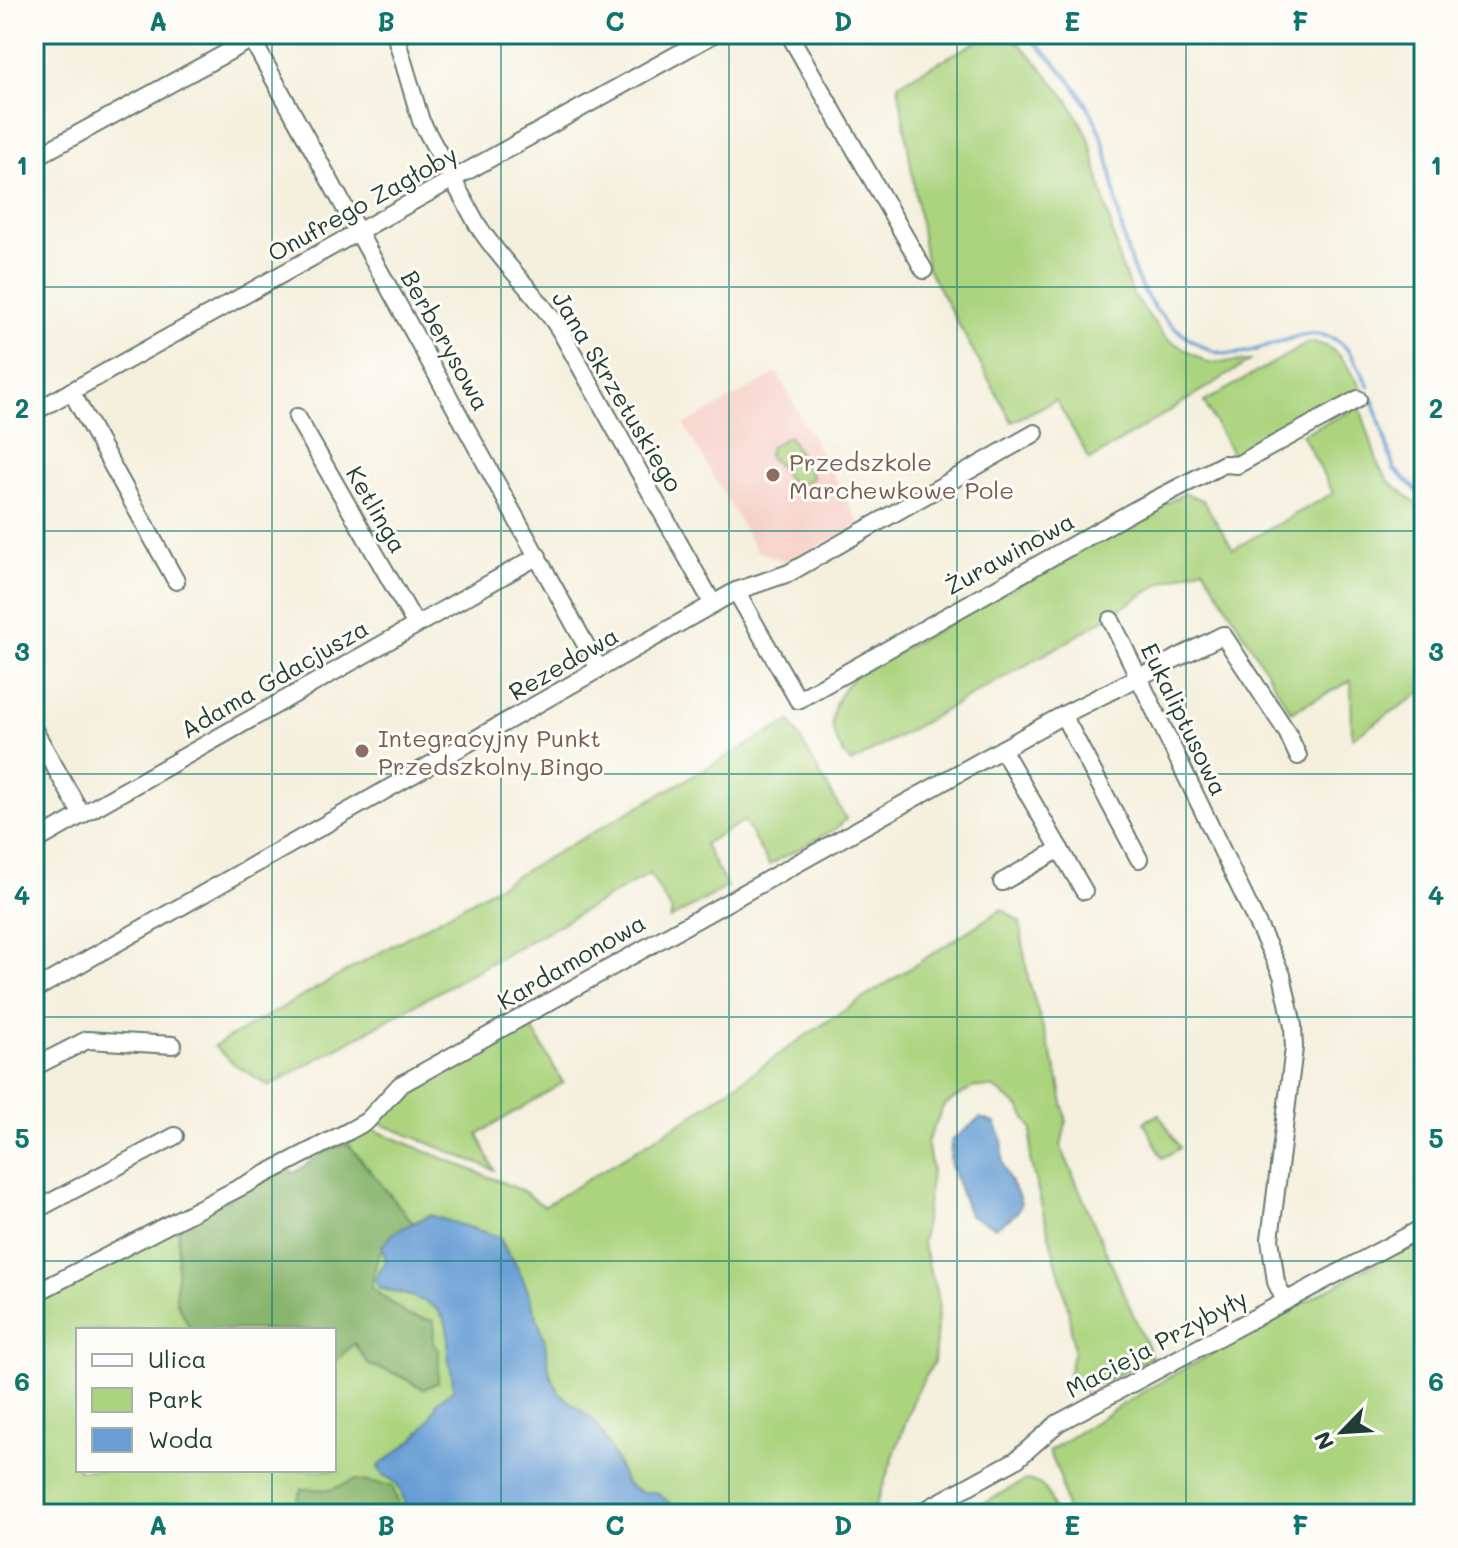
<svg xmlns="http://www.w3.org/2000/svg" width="1458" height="1548" viewBox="0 0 1458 1548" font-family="Mali,sans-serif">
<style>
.built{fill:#f7d1c9}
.green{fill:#acd47f;stroke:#66885a;stroke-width:2}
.forest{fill:#89b66e;stroke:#547a51;stroke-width:2}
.water{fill:#689ed5;stroke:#446e84;stroke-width:2}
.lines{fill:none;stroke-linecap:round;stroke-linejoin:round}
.stream{stroke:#689ed5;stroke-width:4}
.minor-casing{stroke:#6a7c70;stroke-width:20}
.minor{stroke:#fff;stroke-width:16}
.grid{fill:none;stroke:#0f766e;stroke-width:2;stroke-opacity:0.55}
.education-dot{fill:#8d6e63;stroke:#fdfcf7;stroke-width:3}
.labels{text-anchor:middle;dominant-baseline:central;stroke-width:6;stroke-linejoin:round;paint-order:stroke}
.street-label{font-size:24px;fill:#1f3d34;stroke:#fdfcf7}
.education-label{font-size:24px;fill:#785e54;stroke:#fdfcf7;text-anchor:start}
.neatline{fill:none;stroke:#0f766e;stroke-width:3}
.grid-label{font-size:26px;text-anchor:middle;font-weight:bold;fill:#0f766e}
</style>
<rect width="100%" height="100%" fill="#fdfcf7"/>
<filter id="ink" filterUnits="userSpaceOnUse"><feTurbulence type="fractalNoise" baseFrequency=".0125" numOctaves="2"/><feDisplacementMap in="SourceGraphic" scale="16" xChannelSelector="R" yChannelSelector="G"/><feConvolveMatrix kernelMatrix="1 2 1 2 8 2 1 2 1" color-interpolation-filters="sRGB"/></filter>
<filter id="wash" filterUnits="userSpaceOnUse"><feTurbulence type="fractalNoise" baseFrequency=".006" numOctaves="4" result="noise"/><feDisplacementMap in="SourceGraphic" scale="32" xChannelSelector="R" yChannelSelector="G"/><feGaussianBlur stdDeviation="1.8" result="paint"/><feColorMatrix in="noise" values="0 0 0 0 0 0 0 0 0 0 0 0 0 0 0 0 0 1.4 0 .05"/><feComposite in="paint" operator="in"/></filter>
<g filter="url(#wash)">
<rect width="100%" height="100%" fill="#f5f0de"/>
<polygon class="built" points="777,373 860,524 788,563 756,550 684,425"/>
<g class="green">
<polygon points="991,34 1010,34 1037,62 1068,100 1089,138 1121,266 1133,295 1166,338 1208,363 1250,361 1090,460 1056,400 1012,422 927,267 898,84"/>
<path d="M1310 342C1340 345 1348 368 1363 391L1236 461 1204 402Z"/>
<path d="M1360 407 1379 467 1389 481 1424 510V691L1352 738 1351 681 1291 712 1203 567 1162 583 1072 639 851 763C824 731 827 706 854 676L1185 493 1203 500 1233 549 1333 493 1302 434Z"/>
<polygon points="789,436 813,478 795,488 779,466 768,456 770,447"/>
<polygon points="790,721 846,819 837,828 769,865 744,821 704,844 727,887 670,919 672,912 650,874 269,1086 234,1064 214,1046"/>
<polygon points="1002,909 1020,922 1028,979 1059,1080 1066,1122 1061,1147 1152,1358 1080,1392 1068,1376 1074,1350 1068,1308 1030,1160 1032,1129 1020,1108 995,1088 974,1087 944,1105 927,1142 932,1170 922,1243 939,1301 934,1362 916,1393 873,1514 682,1514 657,1492 641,1492 626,1484 616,1458 574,1406 559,1393 550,1374 544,1338 526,1286 500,1237 430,1215 413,1223 348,1144 367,1127 523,1191 544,1206 690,1117 811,1032"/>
<polygon points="527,1024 537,1036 563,1083 478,1134 494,1170 374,1121 397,1097"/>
<polygon points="1159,1114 1180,1148 1162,1158 1144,1122"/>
<path d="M179 1223 176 1300 191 1330H78V1470H334V1363L353 1343 369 1365 394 1373 424 1389 439 1352 433 1343 434 1321 407 1315 371 1288 375 1262 382 1246 386 1261 379 1270V1288C403 1294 441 1299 447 1327 449 1335 448 1344 448 1352 449 1366 454 1376 453 1390L438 1401 429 1421 415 1438 378 1467 383 1475C402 1482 402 1497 408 1514H402L392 1486 354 1480 331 1490 302 1489 292 1514H34V1301Z"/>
<polygon points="1421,1238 1424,1239 1424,1514 1067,1514 1060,1476 1049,1451 1144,1391"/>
<path d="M1025 1480C1044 1481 1053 1496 1053 1514H981L978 1507Z"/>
</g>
<g class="forest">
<path d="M348 1144 413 1223C381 1239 376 1254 371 1288L407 1315 434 1321 433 1343 439 1352 438 1382 424 1389 394 1373 369 1365 354 1343 334 1363V1330H191L176 1300 179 1223 288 1169 294 1173 332 1147Z"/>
<polygon points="354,1480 392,1486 402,1514 292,1514 302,1489 331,1490"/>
</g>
<g class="water">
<path d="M980 1118 995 1123C997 1128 1001 1135 1002 1141 1004 1149 1001 1159 1004 1167 1014 1199 1040 1204 995 1227L969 1215 950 1163 951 1141Z"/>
<path d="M430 1215 500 1237 504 1250 513 1259 526 1286 544 1338 550 1374 559 1393 592 1419 604 1436 626 1484 641 1492H657L682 1514H408C402 1497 402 1482 383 1475L378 1467 415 1438 429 1421 438 1401 453 1390C454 1376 449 1366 448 1352 448 1344 449 1335 447 1327 441 1299 403 1294 379 1288L375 1280 386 1261 382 1246 396 1231Z"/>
</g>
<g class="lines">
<g class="stream">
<path d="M1027 34C1052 59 1079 86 1095 120 1125 186 1110 269 1169 323 1184 335 1202 350 1221 353 1263 361 1306 314 1343 345 1354 355 1362 374 1369 387"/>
<polyline points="1373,399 1394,469 1424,497"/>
</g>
</g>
</g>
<g filter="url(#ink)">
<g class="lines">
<defs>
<g id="minor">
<polyline points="249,34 599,669"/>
<path d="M395 34 421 121 477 224C501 263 537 293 561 332L713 604"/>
<polyline points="789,34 924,270"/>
<polyline points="34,158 252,39"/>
<polyline points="71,391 176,581"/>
<polyline points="34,412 714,34"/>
<polyline points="297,417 416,625"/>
<polyline points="736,591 798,700 1135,510 1224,464 1237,465 1358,399"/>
<polyline points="1111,620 1282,975 1293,1026 1294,1048 1270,1239 1276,1282 1285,1301"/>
<polyline points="1063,715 1139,859"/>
<polyline points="34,730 82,815"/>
<polyline points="1002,749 1084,891"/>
<polyline points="34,842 538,556"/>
<polyline points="1002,882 1060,849"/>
<polyline points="34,990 736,591 789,573 1035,433"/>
<polyline points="34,1067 87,1040 173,1045"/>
<polyline points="34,1211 175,1136"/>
<polyline points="34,1294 349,1131 367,1121 400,1085 1063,715 1223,635 1287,732 1298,756"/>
<polyline points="918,1514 1016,1460 1058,1423 1424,1227"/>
</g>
</defs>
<use href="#minor" class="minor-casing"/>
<use href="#minor" class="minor"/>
</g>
</g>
<path class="grid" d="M272 34V1330M501 34V1514M729 34V1514M957 34V1514M1186 34V1514M34 287H1424M34 531H1424M34 774H1424M34 1017H1424M34 1261H1424M272 1470V1514"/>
<g class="education-dot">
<circle cx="773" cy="475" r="8"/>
<circle cx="362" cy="751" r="8"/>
</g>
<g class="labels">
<g class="street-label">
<text transform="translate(362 203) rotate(-29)">Onufrego Zagłoby</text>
<text transform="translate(446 340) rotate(61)">Berberysowa</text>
<text transform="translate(618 391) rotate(59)">Jana Skrzetuskiego</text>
<text transform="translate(377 509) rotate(60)">Ketlinga</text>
<text transform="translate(1009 553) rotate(-29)">Żurawinowa</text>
<text transform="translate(563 663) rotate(-30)">Rezedowa</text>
<text transform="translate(274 678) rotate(-30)">Adama Gdacjusza</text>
<text transform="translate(1185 719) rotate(64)">Eukaliptusowa</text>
<text transform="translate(571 961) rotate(-30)">Kardamonowa</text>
<text transform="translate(1156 1343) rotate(-28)">Macieja Przybyły</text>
</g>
<g class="education-label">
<text x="789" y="461">Przedszkole<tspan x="789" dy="28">Marchewkowe Pole</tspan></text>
<text x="378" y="737">Integracyjny Punkt<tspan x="378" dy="28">Przedszkolny Bingo</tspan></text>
</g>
</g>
<rect width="1458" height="1548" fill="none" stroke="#fdfcf7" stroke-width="88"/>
<rect x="76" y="1328" width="260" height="144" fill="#fdfcf7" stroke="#a4b0a9" stroke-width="2"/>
<rect x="92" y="1354" width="40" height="12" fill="#ffffff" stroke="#a4b0a9" stroke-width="2"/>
<text x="148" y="1368" font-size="24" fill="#1f3d34">Ulica</text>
<rect x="92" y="1388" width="40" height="24" fill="#acd47f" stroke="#a4b0a9" stroke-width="2"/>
<text x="148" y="1408" font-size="24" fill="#1f3d34">Park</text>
<rect x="92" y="1428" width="40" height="24" fill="#689ed5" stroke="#a4b0a9" stroke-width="2"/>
<text x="148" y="1448" font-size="24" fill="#1f3d34">Woda</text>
<g transform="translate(1342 1432) rotate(245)" stroke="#fdfcf7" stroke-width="6" paint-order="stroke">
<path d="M0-6L14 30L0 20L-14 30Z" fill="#1f3d34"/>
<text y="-12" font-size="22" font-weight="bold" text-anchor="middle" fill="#1f3d34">N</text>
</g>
<rect x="44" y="44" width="1370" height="1460" class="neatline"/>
<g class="grid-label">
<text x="158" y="31">A</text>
<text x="386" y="31">B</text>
<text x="615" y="31">C</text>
<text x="843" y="31">D</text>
<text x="1072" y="31">E</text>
<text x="1300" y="31">F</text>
<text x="22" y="175">1</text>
<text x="1436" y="175">1</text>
<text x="22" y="418">2</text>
<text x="1436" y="418">2</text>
<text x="22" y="661">3</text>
<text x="1436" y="661">3</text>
<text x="22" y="905">4</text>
<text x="1436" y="905">4</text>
<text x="22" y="1148">5</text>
<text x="1436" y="1148">5</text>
<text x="22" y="1391">6</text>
<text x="1436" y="1391">6</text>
<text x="158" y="1535">A</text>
<text x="386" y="1535">B</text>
<text x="615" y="1535">C</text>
<text x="843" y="1535">D</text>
<text x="1072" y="1535">E</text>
<text x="1300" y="1535">F</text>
</g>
</svg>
